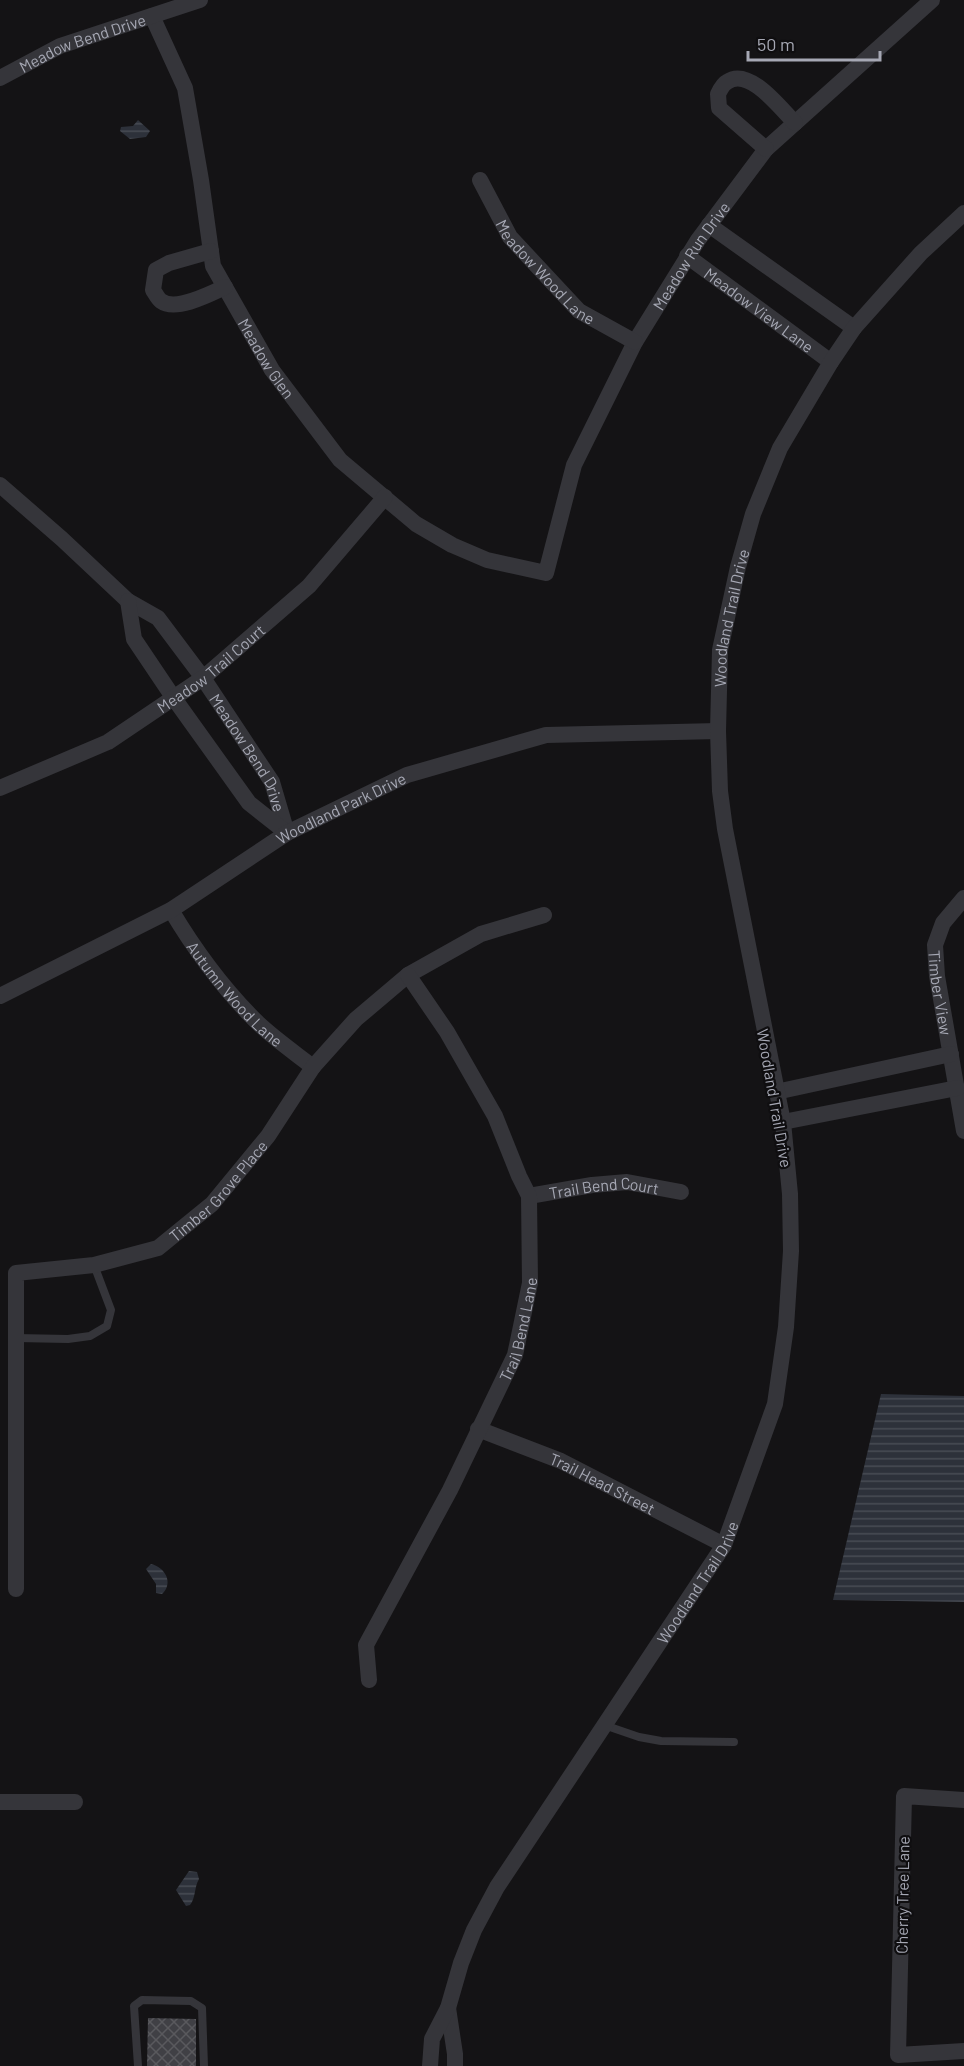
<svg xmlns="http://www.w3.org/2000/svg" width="964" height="2066" viewBox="0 0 964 2066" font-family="Barlow,sans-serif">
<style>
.water{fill:url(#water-rules)}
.building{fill:url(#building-cross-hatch)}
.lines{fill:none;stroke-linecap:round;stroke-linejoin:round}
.lane{stroke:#35353a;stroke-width:8}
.street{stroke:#35353a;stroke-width:16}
.labels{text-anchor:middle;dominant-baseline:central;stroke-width:4.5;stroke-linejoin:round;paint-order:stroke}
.street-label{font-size:16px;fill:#a6a8b4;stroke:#0f0e10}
</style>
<defs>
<pattern id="water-rules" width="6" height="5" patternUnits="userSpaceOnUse" patternTransform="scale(1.5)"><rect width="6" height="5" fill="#2d313a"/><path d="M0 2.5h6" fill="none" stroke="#484c54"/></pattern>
<pattern id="building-cross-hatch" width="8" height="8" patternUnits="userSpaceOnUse" patternTransform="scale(1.5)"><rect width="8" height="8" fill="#404045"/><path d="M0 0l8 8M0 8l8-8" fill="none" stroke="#59595d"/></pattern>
</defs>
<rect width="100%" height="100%" fill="#141315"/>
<g class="water">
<polygon points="138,120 150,131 146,137 130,139 120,131 121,127 133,126"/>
<polygon points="881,1394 964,1396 964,1602 833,1600"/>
<path d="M151 1564C165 1567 174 1583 162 1594L156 1593V1584L146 1569Z"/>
<path d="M189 1871 197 1872 199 1879C194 1887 196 1898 190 1905L186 1906 176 1890Z"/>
</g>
<polygon class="building" points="148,2018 196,2019 196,2066 147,2066"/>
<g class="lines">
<g class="lane">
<polyline points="16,1338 68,1339 90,1336 107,1326 111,1310 94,1265"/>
<polyline points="604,1725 639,1737 661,1741 734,1742"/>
<polyline points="138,2066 134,2006 142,2000 191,2001 202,2008 204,2066"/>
</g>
<g class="street">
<path id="s1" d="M152 16 185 88 201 180 213 266 272 370 340 460 416 524 452 545 487 560 546 573 574 465 635 342 698 240 766 149 932 0"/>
<path id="s2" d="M0 78 60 46 200 0"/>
<path d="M766 149 719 108 718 94C720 90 723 84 727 82 749 66 781 109 795 123"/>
<path id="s3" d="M480 180 510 237 579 311 635 342"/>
<polyline points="709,225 854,328"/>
<path d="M211 251 169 263 156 270 153 290C155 293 158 299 161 301 176 312 210 294 225 287"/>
<path id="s4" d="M687 256 831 362"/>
<path id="s5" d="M0 485 62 539 128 601 158 618 203 678 272 782 287 833"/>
<polyline points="128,601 134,639 173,697 249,803 287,833"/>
<path id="s6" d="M0 788 108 742 203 678 309 586 385 497"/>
<path id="s7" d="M964 898 943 923 935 945 937 976 964 1131"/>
<path id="s8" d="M171 910C196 952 224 990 259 1024 275 1039 295 1053 313 1067"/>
<path id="s9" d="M0 996 171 910 287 833 407 775 546 735 718 731"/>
<polyline points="776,1092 951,1054"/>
<polyline points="783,1122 957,1088"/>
<path id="s10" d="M529 1196 592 1185 627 1182 681 1192"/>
<path id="s11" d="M478 1429 561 1461 724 1545"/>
<path id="s12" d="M16 1589V1273L94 1265 158 1248 212 1204 268 1136 313 1067 356 1019 408 975 481 934 544 915"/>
<path id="s13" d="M369 1680 366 1645 450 1490 515 1355 530 1283 529 1196 519 1176 495 1116 447 1032 408 975"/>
<polyline points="964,1800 904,1796 898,2055 964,2051"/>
<polyline points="0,1802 75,1802"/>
<polyline points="448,2008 455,2054 455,2066"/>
<path id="s14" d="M430 2066 432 2039 448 2008 461 1963 474 1930 497 1887 724 1545 775 1404 786 1327 791 1251 790 1194 783 1122 725 829 720 791 718 731 720 650 738 567 753 514 780 448 831 362 854 328 921 253 964 213"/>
</g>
</g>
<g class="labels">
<g class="street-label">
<text stroke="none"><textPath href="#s2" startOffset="90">Meadow Bend Drive</textPath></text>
<text stroke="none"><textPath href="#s1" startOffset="1083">Meadow Run Drive</textPath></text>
<text stroke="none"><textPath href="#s3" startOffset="114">Meadow Wood Lane</textPath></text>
<text stroke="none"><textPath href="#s4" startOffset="90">Meadow View Lane</textPath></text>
<text stroke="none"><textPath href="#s1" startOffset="366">Meadow Glen</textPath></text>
<text stroke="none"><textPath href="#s14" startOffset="1548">Woodland Trail Drive</textPath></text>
<text stroke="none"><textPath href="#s6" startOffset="244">Meadow Trail Court</textPath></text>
<text stroke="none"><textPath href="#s5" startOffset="370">Meadow Bend Drive</textPath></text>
<text stroke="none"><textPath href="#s9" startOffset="390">Woodland Park Drive</textPath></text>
<text stroke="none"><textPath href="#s8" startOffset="106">Autumn Wood Lane</textPath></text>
<text stroke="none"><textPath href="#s7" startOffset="104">Timber View</textPath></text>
<text transform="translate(775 1098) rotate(80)">Woodland Trail Drive</text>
<text stroke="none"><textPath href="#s12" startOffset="544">Timber Grove Place</textPath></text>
<text stroke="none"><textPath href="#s10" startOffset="76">Trail Bend Court</textPath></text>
<text stroke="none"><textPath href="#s13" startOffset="387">Trail Bend Lane</textPath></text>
<text stroke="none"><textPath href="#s11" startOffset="136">Trail Head Street</textPath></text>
<text stroke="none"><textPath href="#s14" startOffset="558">Woodland Trail Drive</textPath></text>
<text transform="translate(902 1895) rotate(-89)">Cherry Tree Lane</text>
</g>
</g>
<path d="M748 51v9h132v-9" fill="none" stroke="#a6a8b4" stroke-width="3"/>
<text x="757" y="51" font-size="18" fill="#a6a8b4" stroke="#0f0e10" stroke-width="4.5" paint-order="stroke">50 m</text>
</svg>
